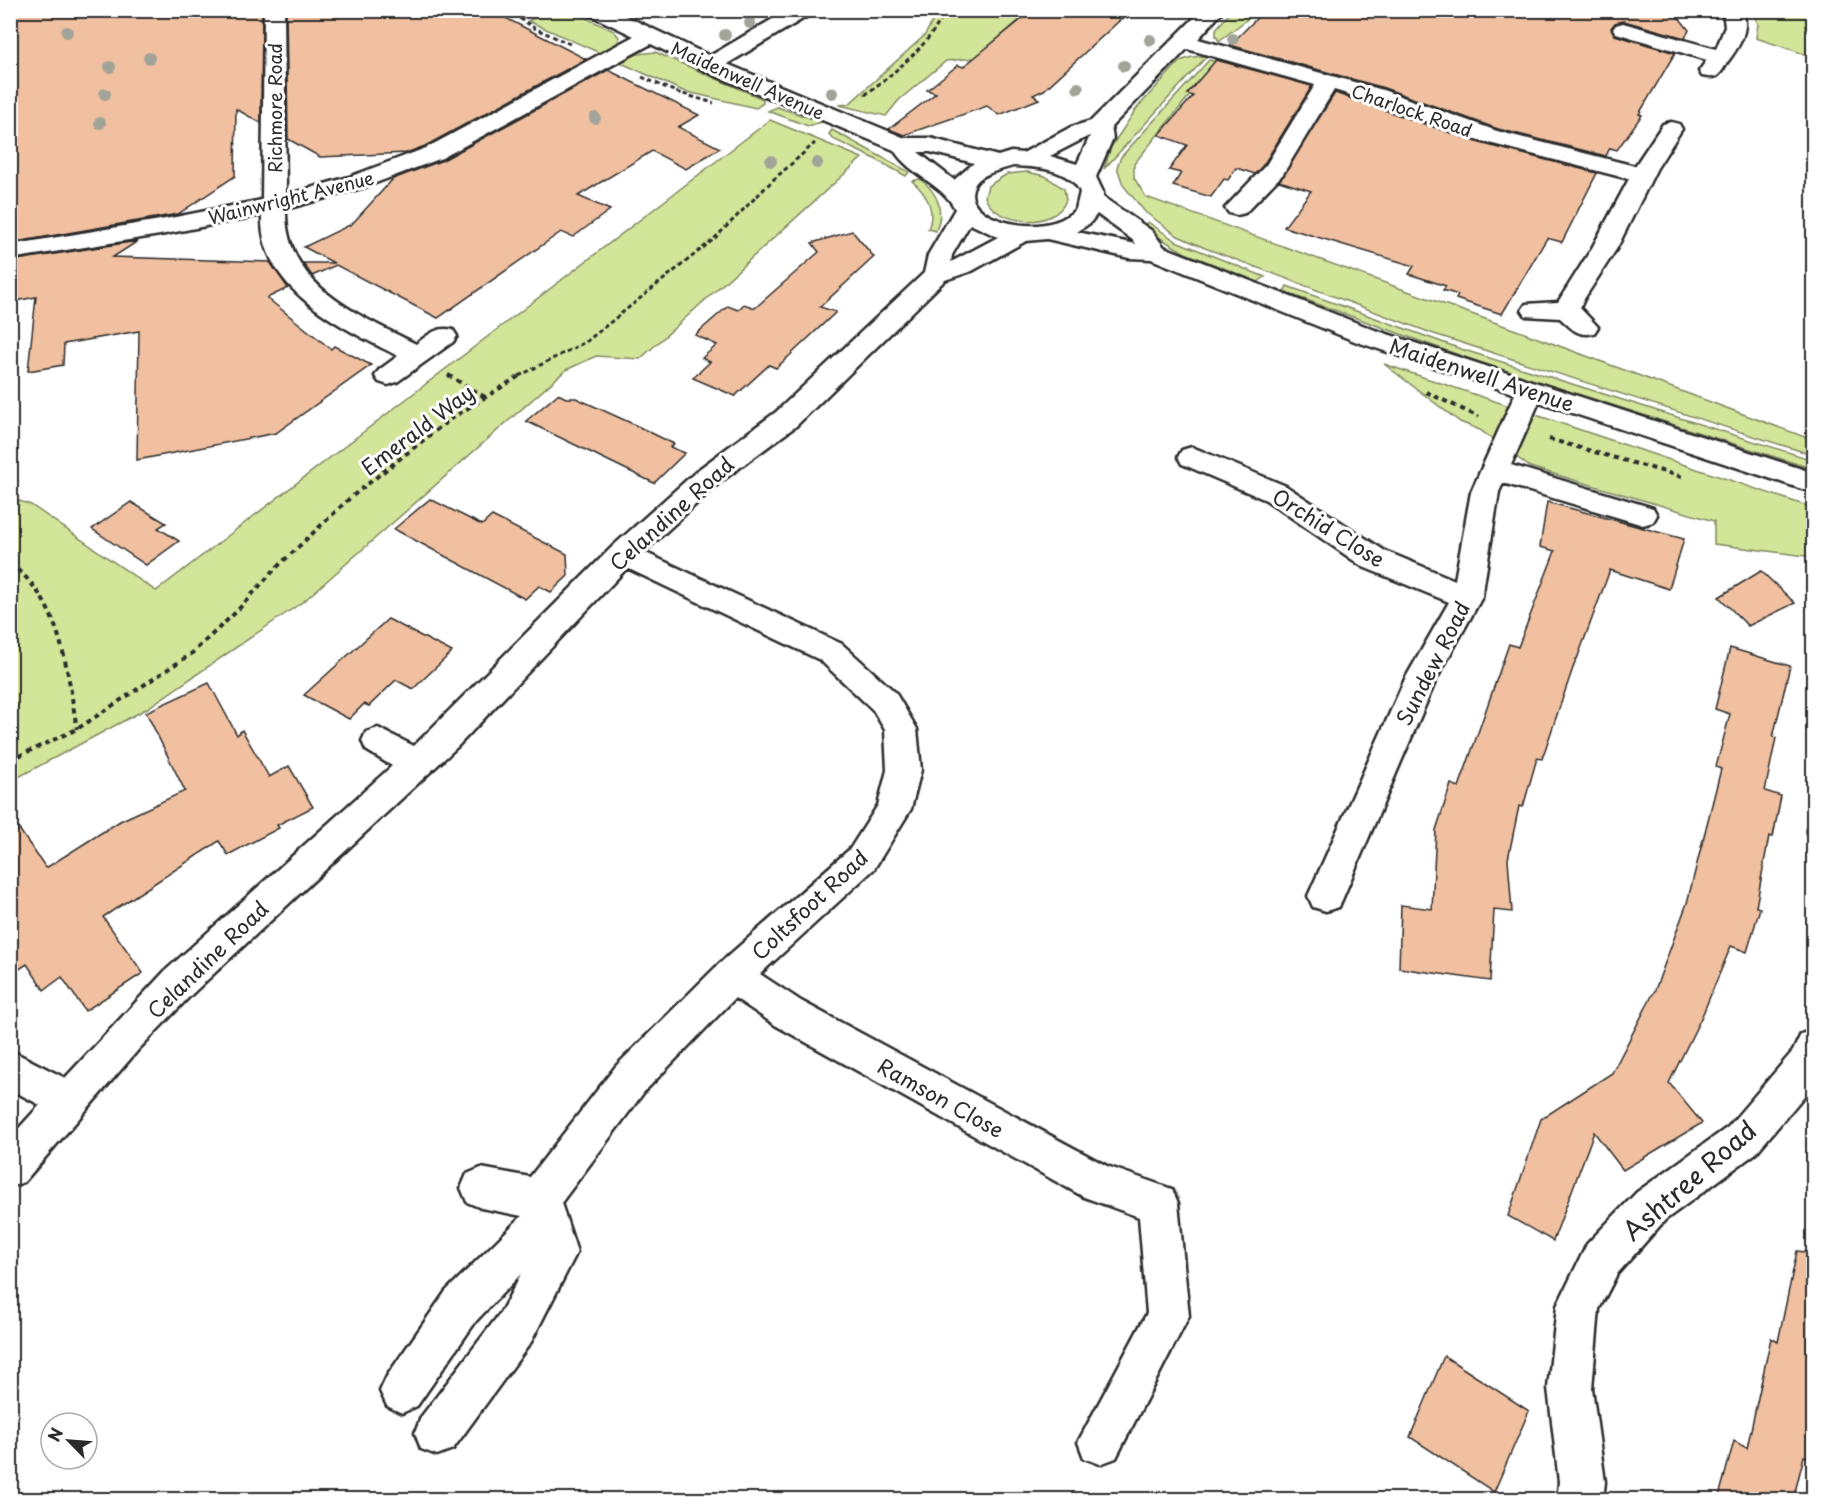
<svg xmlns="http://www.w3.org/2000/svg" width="1824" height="1510" viewBox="0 0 1824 1510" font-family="'Playpen Sans',sans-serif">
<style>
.green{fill:#d3e599;stroke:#7f8862;stroke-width:1.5}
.building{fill:#f0c0a0;stroke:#2b2b2b;stroke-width:1.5}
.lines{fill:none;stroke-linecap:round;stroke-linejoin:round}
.minor-casing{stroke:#2b2b2b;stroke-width:5}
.path-far1{stroke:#2b2b2b;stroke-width:3;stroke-dasharray:4.5 3;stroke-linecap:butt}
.path{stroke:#2b2b2b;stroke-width:4;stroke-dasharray:5 4.5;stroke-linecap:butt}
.minor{fill:#fff;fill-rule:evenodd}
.tree{fill:#a2a499}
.labels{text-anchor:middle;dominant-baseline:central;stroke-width:6;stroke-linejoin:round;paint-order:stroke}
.far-street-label{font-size:18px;fill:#2b2b2b;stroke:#fff}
.street-label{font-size:21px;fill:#2b2b2b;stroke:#fff}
.near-street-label{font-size:26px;fill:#2b2b2b;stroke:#fff}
</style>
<rect width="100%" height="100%" fill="#fff"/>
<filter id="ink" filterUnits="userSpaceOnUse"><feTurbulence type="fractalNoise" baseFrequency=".0167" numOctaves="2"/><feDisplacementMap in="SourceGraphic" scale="12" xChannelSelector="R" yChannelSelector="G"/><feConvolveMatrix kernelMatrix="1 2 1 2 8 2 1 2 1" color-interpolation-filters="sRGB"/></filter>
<g filter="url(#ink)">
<g class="green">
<polygon points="1232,10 1258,11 1219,41 1216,36 1216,29"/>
<path d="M549 11H571L614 31 619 37C619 46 609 50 602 54L528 21Z"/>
<polygon points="938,11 1030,11 975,58 946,61 899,100 886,116 839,105 849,104 925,35"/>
<polygon points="1752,11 1813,11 1813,57 1756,38 1758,24"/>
<polygon points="655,52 763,99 763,103 756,108 683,91 619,62 638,54"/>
<polygon points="1207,56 1104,169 1111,147 1137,108 1180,61 1192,57"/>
<polygon points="1209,60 1218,62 1188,94 1190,95 1134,164 1134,178 1146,197 1516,330 1813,440 1813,455 1434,334 1205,248 1178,236 1145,212 1123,185 1117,167 1121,157"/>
<polygon points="777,107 822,122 808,126 768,111"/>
<polygon points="770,120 862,158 640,359 596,356 566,370 304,601 146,709 11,781 11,498 31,505 156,591"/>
<polygon points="832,130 909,172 906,176 875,159 833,139 829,134"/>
<path d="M1027 172 1045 176 1064 189 1066 200C1055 231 995 225 985 197L988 186 1007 174Z"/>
<path d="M920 179C937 192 945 209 936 231L928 229C936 210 927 194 912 181Z"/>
<polygon points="1148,222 1176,241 1265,277 1258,282 1185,253 1142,227"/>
<polygon points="1287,286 1461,349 1813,460 1813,469 1481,363 1284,292"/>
<polygon points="1384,364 1813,508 1813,557 1714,544 1714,521 1530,467 1480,430 1460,422"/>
</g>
<g class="building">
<polygon points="10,10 262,10 261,123 236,109 235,176 178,214 10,243"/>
<polygon points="286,10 490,10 586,59 425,146 406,153 320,157 288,139"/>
<polygon points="1033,10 1131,10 1044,90 1033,95 1039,99 999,115 987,106 904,135 889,129 936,93 927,90 958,65 963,67"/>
<polygon points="1265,10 1673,10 1689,30 1685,38 1624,21 1615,23 1611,28 1615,35 1675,53 1639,114 1642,115 1617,150 1610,148 1606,156 1498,129 1384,88 1230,45"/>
<polygon points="1216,60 1312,86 1264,164 1255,174 1236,168 1228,180 1224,179 1211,197 1173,186 1181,173 1169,170 1187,145 1159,135 1193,96 1187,94"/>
<polygon points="608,70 699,115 678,127 720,148 686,169 652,151 578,196 610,210 573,237 561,232 438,318 336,265 312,276 303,263 334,263 304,247 352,224 393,179 443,160"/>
<polygon points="1335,93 1480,143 1597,173 1562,242 1547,238 1502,314 1456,299 1458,295 1443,290 1446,286 1409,274 1414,266 1284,227 1311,191 1279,181"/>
<polygon points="852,231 874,257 820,307 836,312 786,359 776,368 769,365 735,396 693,378 710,362 702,358 717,345 695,335 728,306 738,310 744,304 755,308 819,252 812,243"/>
<polygon points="138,241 113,257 270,262 288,288 267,298 331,349 334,346 371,365 276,433 137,460 139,331 64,344 63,365 28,371 36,297 10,302 10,261"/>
<polygon points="558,394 566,398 576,398 631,423 674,444 670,447 685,453 654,483 526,421"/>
<polygon points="430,499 482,525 492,516 567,554 568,576 551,592 539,586 525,599 394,529"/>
<polygon points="131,502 166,523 158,528 179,541 146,565 92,529"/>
<polygon points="1547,502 1684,539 1669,589 1610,570 1577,659 1576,659 1542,759 1537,758 1523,807 1519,806 1508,859 1512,912 1494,910 1490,981 1399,968 1401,905 1432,909 1436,830 1451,784 1459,787 1509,644 1518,647 1555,551 1540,547"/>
<polygon points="1761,571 1795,603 1748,626 1719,597"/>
<polygon points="388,619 452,652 413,689 396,680 369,706 364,704 349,719 304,695"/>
<polygon points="1730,648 1790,666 1773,737 1776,738 1765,791 1781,796 1773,837 1769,836 1756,907 1760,908 1747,952 1731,946 1702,1016 1669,1083 1702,1123 1623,1170 1594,1132 1553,1241 1508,1216 1541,1119 1612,1073 1655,990 1687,903 1721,769 1716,767 1730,714 1715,709"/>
<polygon points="209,683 237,735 242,730 269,777 289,766 313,807 277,825 279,828 228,855 219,841 103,917 143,973 85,1011 62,977 44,990 27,964 10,975 10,816 46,868 120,821 185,791 146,712"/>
<polygon points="1797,1251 1814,1253 1814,1460 1804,1456 1793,1500 1718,1500 1734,1441 1747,1448 1771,1338 1778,1342"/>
<polygon points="1444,1356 1529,1411 1494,1492 1410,1437"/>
</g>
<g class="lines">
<defs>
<g id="minor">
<path d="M264 10H284L286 195 349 177 426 148 634 36 588 14 585 10H613L710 56 788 10H814L811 14 727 64 905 138H930L998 156 1011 152 1023 153 1071 127 1091 121 1202 10H1224L1198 39 1383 90 1497 131 1635 166 1663 124 1671 122 1679 124 1682 129 1657 168 1617 248 1584 299 1580 308 1598 327 1594 333C1578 337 1572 329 1560 318L1526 316 1522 310 1526 304 1558 302 1592 248 1629 179 1481 141 1367 100 1334 90 1283 174 1245 213 1237 215 1229 213 1225 208 1266 165 1315 85 1187 49 1111 127 1113 138 1096 177 1103 192V197L1152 231 1164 247 1375 330 1814 473V493L1539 402 1511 465 1653 508 1657 515 1653 522 1643 525 1503 483 1499 492 1482 597 1436 680 1339 907 1326 911 1313 907 1308 896 1405 679 1449 602 1363 567 1266 500 1182 464 1178 457 1182 450 1192 447 1286 486 1385 551 1455 580 1471 492 1515 394 1357 342 1151 259 1129 258 1047 239 1026 241 972 271 945 280 796 426 719 483 644 552 842 644 895 692 917 729 921 770 911 809 874 869 760 974 801 1001 1107 1166 1172 1189 1178 1203 1189 1316 1116 1458 1100 1464 1084 1458 1078 1442 1147 1313 1139 1217 1084 1197 775 1025 735 998 644 1092 561 1203 577 1252 531 1342 453 1449 437 1455 421 1449 415 1433 421 1417 501 1312 521 1274 476 1321 417 1406 402 1413 387 1406 380 1391 387 1376 446 1291 522 1216 481 1208 467 1202 461 1188 467 1174 481 1168 530 1177 616 1066 719 964 850 849 878 805 887 770 885 730 873 710 820 660 627 568 457 747 191 995 138 1050 24 1182 10 1187V1138L40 1105 10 1089V1050L65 1078 165 971 392 766 366 750 362 741 366 732 378 728 414 746 613 546 699 469 776 412 924 273 928 255 955 209C943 184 909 175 894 150L714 75 651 44 442 158 365 187 286 209C284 286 357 314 416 344 428 335 437 326 453 330L457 336 453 342 397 382 388 385 379 382 375 376 379 370 398 356C342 327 259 290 262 215L160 235 10 259V245L160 220 262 200ZM1090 136 1077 164 1050 156 1087 137ZM918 152H930L974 163 954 180ZM1013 166C1035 167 1070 168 1080 192L1076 209C1044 243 955 218 975 184 982 173 1001 170 1013 166ZM1097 214 1134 241 1136 244 1077 232 1090 223ZM970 224 998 237 951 262 952 255Z"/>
<path d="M1723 10H1743C1750 32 1738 48 1726 64 1724 68 1720 74 1717 76 1712 78 1707 77 1702 76L1699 71 1707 60 1616 33 1613 29 1616 25 1623 23 1716 49 1725 27Z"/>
<polygon points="1814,1029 1814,1084 1756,1153 1665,1220 1617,1274 1599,1309 1592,1388 1605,1482 1603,1500 1557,1500 1559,1482 1548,1388 1557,1306 1587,1244 1637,1192 1728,1127 1793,1051 1801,1034"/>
</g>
</defs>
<use href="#minor" class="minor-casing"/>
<g class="path-far1">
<polyline points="507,10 536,29 570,44"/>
<polyline points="685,18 698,10"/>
<polyline points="642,77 676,92 714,103"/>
<path d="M865 95C897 70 928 47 946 10"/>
<polyline points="448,375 451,376"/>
<polyline points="519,376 587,341 714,239 773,180 815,143"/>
</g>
<g class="path">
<polyline points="448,375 485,397"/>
<polyline points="1426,392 1479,417"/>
<polyline points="1549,439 1686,478"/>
<path d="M10 564C62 600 67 671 77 729"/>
<polyline points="10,760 77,729 191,654 235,613 276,568 350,498 449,420 521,375"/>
</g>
<use href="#minor" class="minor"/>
</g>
<g class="tree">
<circle cx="750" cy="23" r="6"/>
<circle cx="67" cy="32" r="6"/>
<circle cx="725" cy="35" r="6"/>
<circle cx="1233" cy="39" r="6"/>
<circle cx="1150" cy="40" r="6"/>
<circle cx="149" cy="58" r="6"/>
<circle cx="1124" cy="66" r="6"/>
<circle cx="110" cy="67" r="6"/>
<circle cx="1078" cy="88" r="6"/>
<circle cx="832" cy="93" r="6"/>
<circle cx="105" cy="94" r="6"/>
<circle cx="595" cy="118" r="6"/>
<circle cx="100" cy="123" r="6"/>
<circle cx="771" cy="161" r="6"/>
<circle cx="817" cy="163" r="6"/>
</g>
</g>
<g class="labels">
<g class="far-street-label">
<text transform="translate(748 80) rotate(24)">Maidenwell Avenue</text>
<text transform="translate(274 108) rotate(-90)">Richmore Road</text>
<text transform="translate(1412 110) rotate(19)">Charlock Road</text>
<text transform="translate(291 197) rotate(-14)">Wainwright Avenue</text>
</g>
<g class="street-label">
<text transform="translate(1482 374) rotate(18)">Maidenwell Avenue</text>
<text transform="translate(417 429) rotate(-37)">Emerald Way</text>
<text transform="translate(671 513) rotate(-42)">Celandine Road</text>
<text transform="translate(1329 527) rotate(32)">Orchid Close</text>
<text transform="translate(1432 663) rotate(-63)">Sundew Road</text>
<text transform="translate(809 904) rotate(-43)">Coltsfoot Road</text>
<text transform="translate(207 959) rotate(-44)">Celandine Road</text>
<text transform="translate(941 1097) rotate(29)">Ramson Close</text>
</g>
<g class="near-street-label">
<text transform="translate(1689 1180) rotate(-41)">Ashtree Road</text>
</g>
</g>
<rect width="1824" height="1510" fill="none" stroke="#fff" stroke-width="36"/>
<rect x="18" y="18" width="1788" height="1474" fill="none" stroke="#2b2b2b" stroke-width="2" filter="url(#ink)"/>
<g transform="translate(69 1441) rotate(295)"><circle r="28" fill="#ffffff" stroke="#aaaaaa" stroke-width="1.5"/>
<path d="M0-4.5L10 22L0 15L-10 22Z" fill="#2b2b2b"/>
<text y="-9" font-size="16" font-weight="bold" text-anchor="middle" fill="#2b2b2b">N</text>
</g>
</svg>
